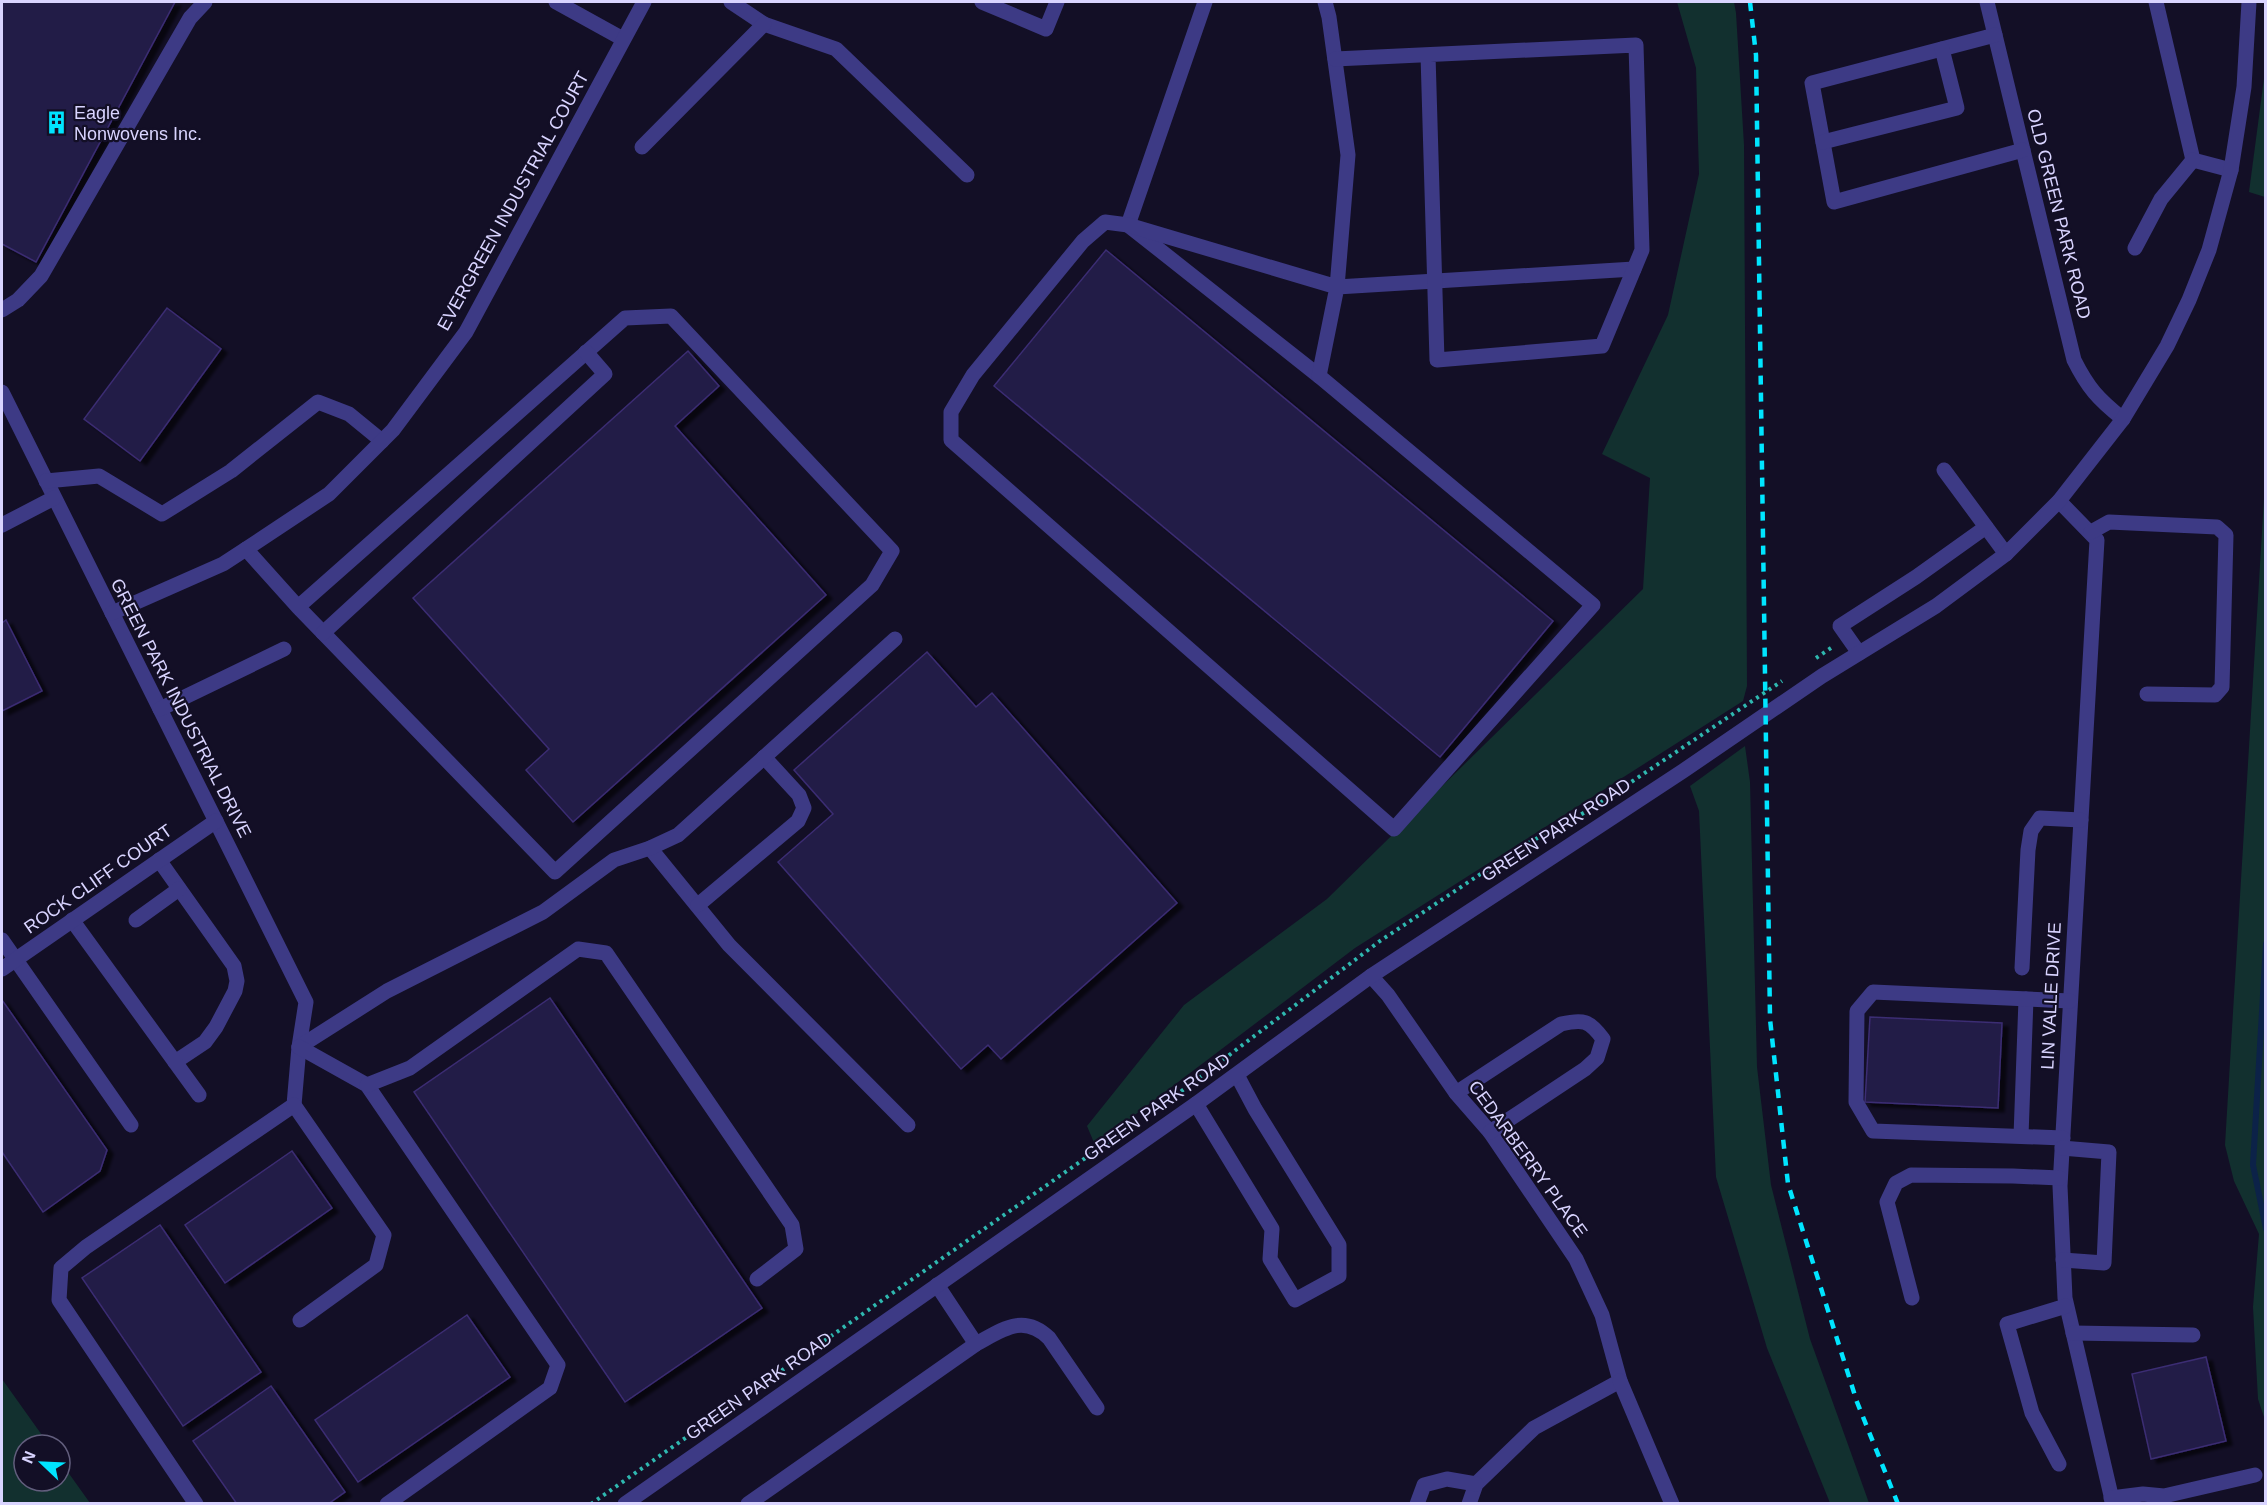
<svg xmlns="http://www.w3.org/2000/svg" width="2267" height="1505" viewBox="0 0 2267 1505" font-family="Helvetica,sans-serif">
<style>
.green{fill:#12302f}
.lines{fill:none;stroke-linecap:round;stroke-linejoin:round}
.stream{stroke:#0c2248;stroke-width:6}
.building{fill:#241b47;stroke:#3b2d73;stroke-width:1.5;filter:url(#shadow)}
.path{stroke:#2fb8b0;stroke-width:4;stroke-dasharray:3 4.5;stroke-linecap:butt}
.minor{stroke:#3d3a85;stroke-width:15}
.rail{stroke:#00e5ff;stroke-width:4.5;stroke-dasharray:9 8;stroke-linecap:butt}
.labels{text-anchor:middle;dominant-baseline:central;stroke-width:4.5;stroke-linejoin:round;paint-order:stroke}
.poi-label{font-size:18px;fill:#d9d4ff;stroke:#130f26;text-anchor:start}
.street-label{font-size:18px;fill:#d9d4ff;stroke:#130f26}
</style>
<defs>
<filter id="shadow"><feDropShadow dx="6" dy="4" stdDeviation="1.5" flood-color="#0009"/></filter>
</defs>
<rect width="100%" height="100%" fill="#130f26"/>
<g class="green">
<polygon points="1677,2 1734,2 1736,13 1744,145 1747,686 1743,701 1355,948 1095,1145 1087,1126 1184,1005 1327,899 1643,589 1650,478 1602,454 1668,315 1699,174 1696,68"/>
<polygon points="2265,71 2266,197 2265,197 2249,192"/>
<polygon points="2265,482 2266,1420 2265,1420 2258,1399 2253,1307 2259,1234 2234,1181 2225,1145"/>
<polygon points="1745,746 1750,782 1757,1067 1771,1185 1810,1339 1869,1503 1830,1503 1767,1348 1716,1177 1699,811 1690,786"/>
<polygon points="2,1379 49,1445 24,1445 24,1481 60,1481 60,1461 90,1503 2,1503"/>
</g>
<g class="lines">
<polyline class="stream" points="2266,944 2253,1165 2266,1229"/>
</g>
<g class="building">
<polygon points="2,2 175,2 36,262 2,244"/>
<polygon points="1106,250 1553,621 1440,757 994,386"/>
<polygon points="167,308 221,349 140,461 84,419"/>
<polygon points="688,351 719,386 675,426 826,595 573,822 526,770 549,749 413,598"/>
<polygon points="6,620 42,691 2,711 2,623"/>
<polygon points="927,652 976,707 992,693 1177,903 1001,1059 988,1045 961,1069 778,862 833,814 794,770"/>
<polygon points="550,998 762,1308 625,1402 414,1092"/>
<polygon points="2,1000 107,1150 100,1171 43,1212 2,1152"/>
<polygon points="1870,1017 2002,1023 1998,1108 1865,1102"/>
<polygon points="292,1151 332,1208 225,1283 185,1225"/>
<polygon points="160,1225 261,1372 183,1426 82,1278"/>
<polygon points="467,1315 510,1377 358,1482 315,1420"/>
<polygon points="2206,1357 2226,1441 2151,1459 2132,1374"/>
<polygon points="271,1386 345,1492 328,1504 237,1504 193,1441"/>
</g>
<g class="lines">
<g class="path">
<polyline points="1816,658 1834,646"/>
<polyline points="1175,1096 1380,941 1521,847 1591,809 1782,681"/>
<polyline points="591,1504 1124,1131"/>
</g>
<g class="minor">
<polyline points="556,2 623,39"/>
<polyline points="731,2 764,24 836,49 967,175"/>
<polyline points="982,2 1046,29 1057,2"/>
<polyline points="1205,2 1128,225 1319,376"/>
<polyline points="1325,2 1329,17 1348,155 1337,287 1319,376 1593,605 1394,829 951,440 951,412 973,375 1083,241 1105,222 1128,225 1337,287 1634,269"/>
<path d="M1987 2 2074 360C2088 388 2098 399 2123 419"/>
<polyline points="2156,2 2193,160 2231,170"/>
<polyline points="1995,35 1812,83 1834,202 2023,150"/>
<polyline points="1335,59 1636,45 1642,250 1602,346 1437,360 1428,55"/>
<polyline points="1823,142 1957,108 1942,49"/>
<polyline points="642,147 764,24"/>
<polyline points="2135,248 2161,199 2193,160"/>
<polyline points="2,310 18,300 41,276 190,18 205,2"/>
<polyline points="2,392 306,1002 299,1047 294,1105 86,1247 61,1268 59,1300 196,1504"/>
<polyline points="1944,470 2006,554"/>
<polyline points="46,481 99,476 162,514 231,471 318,402 349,414 382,441"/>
<polyline points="2059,501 2097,540 2060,1186 2065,1298 2113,1504"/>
<polyline points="2,525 54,498"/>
<polyline points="2091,532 2109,522 2217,527 2226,535 2222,687 2215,695 2147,694"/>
<polyline points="246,549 298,607 555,872 872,585 892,551 671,316 625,318 298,607"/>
<polyline points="112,613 223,564 246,549 329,494 393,430 466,332 644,2"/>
<polyline points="323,633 605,374 586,352"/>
<polyline points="1859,653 1840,626 1916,577 1986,527"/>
<polyline points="160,709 284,649"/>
<polyline points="650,848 729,945 908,1125"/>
<polyline points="159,860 234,966 237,981 235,991 216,1027 205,1042 175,1062"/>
<polyline points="698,905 798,821 804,808 799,795 764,757"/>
<polyline points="72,920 199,1095"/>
<polyline points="136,920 179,889"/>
<polyline points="2,940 131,1125"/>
<polyline points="2022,968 2028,850 2031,831 2040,818 2081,820"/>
<polyline points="2,969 216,821"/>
<polyline points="1371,976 1388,995 1456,1093 1490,1132 1576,1259 1602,1315 1620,1381 1534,1428 1476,1484 1469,1504"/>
<polyline points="299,1047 387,991 543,912 614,860 650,848 678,835 895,639"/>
<polyline points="299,1047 367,1085 558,1365 550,1388 387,1504"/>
<polyline points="367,1085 410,1068 578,949 606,953 792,1225 796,1249 757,1279"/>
<path d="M1456 1093 1561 1024C1583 1019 1589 1020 1603 1039L1597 1058 1585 1069 1490 1132"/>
<polyline points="1196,1104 1272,1229 1270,1259 1295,1300 1339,1276 1339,1245 1255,1109 1237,1075"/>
<polyline points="294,1105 384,1235 376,1265 300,1320"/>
<polyline points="2021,1136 2026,999"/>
<polyline points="2063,1138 1873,1131 1856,1102 1857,1011 1873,992 2070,1001"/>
<polyline points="2062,1148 2109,1152 2104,1263 2063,1260"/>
<polyline points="937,1285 976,1344"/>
<polyline points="1912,1298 1887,1202 1896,1183 1911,1175 2013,1176 2060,1178"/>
<polyline points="2073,1333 2193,1335"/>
<polyline points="1620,1381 1672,1504"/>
<polyline points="2059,1464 2032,1413 2007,1324 2066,1306"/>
<polyline points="2111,1498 2143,1494 2164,1496 2255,1475"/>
<polyline points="625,1504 1196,1104 1371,976 1683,771 1822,676 1936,606 2006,554 2059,501 2123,419 2167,346 2189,300 2209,250 2231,170 2244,87 2249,2"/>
<path d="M748 1504 976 1344C1002 1330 1023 1313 1049 1338L1097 1408"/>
<polyline points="1417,1504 1424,1485 1447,1479 1476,1484"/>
</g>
<polyline class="rail" points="1750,2 1756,55 1770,1019 1788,1184 1857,1402 1898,1504"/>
</g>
<defs>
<symbol id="building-bare" viewBox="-9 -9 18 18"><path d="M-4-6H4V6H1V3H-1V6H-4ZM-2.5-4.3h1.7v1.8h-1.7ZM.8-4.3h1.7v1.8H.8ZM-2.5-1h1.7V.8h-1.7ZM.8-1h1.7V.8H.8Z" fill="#00e5ff" stroke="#130f26" stroke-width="2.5" paint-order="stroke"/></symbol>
</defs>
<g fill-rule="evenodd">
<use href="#building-bare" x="40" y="106" width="33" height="33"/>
</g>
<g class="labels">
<g class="poi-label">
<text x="74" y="113">Eagle<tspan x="74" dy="21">Nonwovens Inc.</tspan></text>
</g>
<g class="street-label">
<text transform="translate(513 201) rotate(-61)">EVERGREEN INDUSTRIAL COURT</text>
<text transform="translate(2059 214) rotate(76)">OLD GREEN PARK ROAD</text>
<text transform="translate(181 708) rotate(63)">GREEN PARK INDUSTRIAL DRIVE</text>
<text transform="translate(1556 830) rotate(-33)">GREEN PARK ROAD</text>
<text transform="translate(98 879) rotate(-35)">ROCK CLIFF COURT</text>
<text transform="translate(2051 996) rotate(-87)">LIN VALLE DRIVE</text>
<text transform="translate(1157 1107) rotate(-35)">GREEN PARK ROAD</text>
<text transform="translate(1528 1159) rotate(54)">CEDARBERRY PLACE</text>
<text transform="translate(759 1386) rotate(-35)">GREEN PARK ROAD</text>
</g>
</g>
<rect width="2267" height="1505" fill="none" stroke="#d9d4ff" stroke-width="6"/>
<g transform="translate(42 1463) rotate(293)"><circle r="28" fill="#130f26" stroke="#625e7d" stroke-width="1.5"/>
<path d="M0-4.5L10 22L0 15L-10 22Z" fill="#00e5ff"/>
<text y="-9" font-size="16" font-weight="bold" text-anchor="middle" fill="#d9d4ff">N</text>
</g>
</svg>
